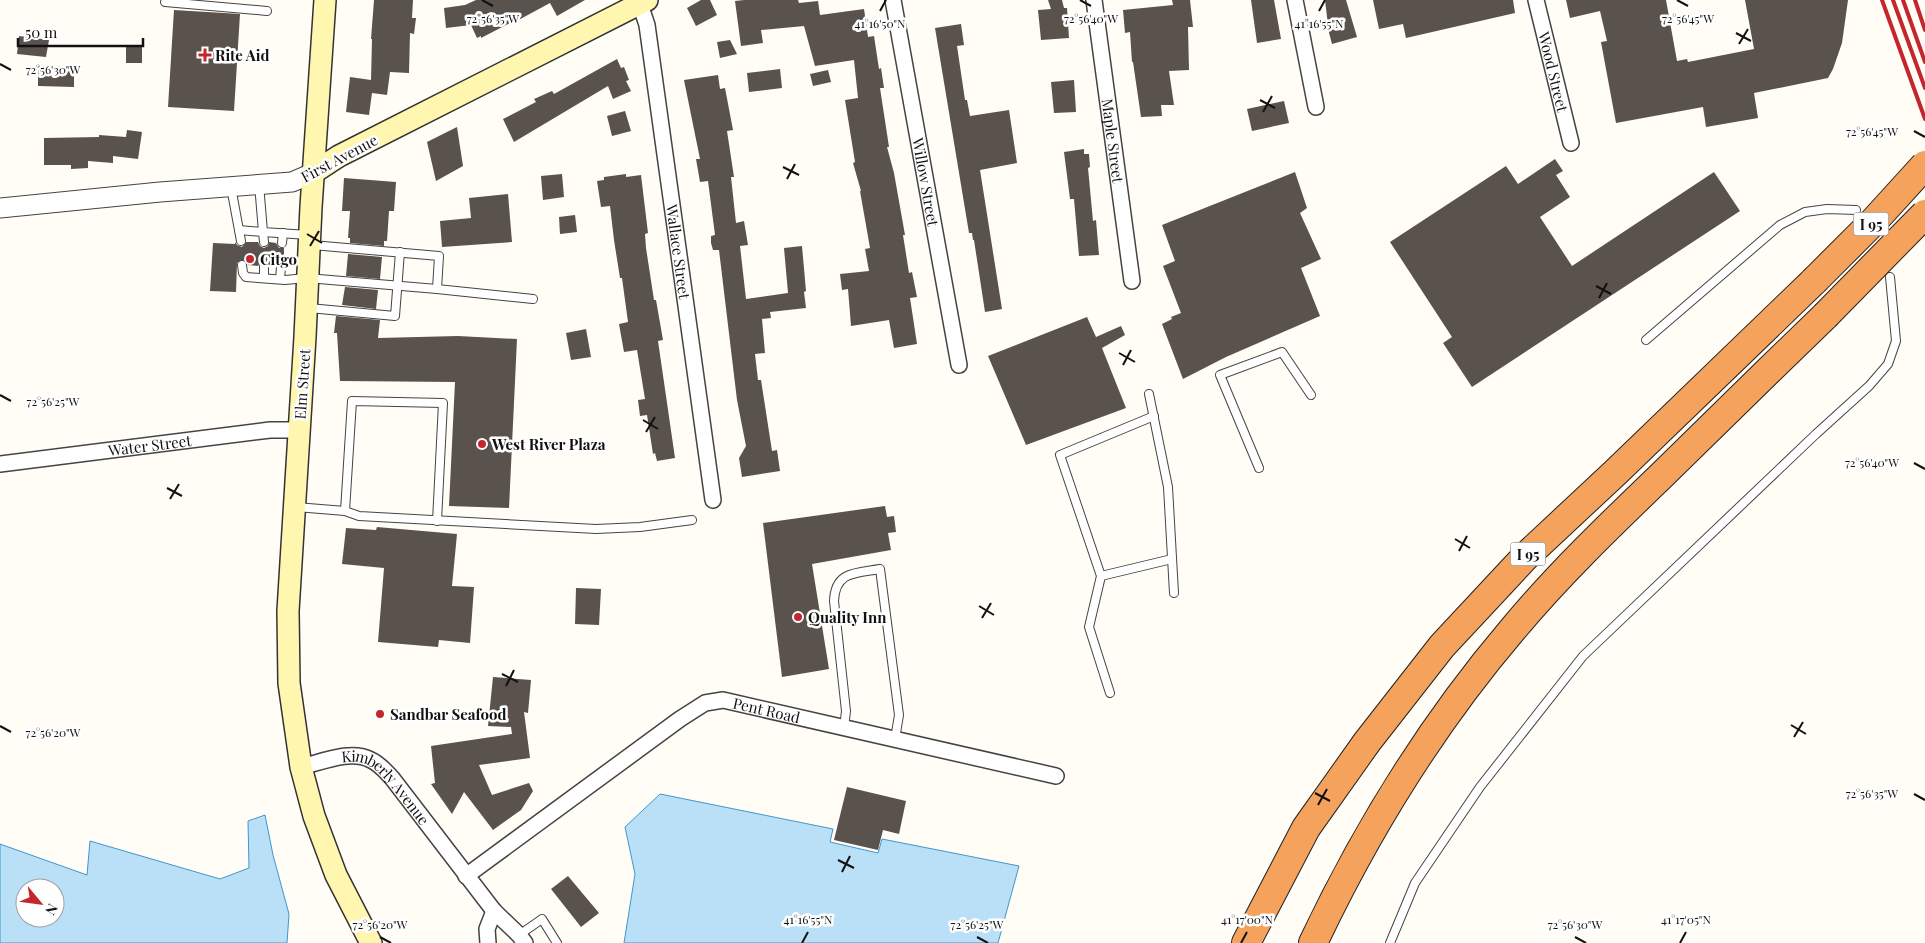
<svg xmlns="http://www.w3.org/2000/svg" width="1925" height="943" viewBox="0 0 1925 943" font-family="'Playfair Display',serif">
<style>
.water{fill:#b9e0f7;stroke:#3f96cf;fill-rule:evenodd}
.building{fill:#5a524d}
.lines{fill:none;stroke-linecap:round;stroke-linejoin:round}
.service-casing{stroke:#444;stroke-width:10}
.minor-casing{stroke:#444;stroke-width:18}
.tertiary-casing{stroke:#444;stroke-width:21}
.secondary-casing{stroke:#333;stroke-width:24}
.motorway-casing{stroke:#222;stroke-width:30}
.service{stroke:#fff;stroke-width:8}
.minor{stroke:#fff;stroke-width:15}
.tertiary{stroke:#fff;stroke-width:19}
.secondary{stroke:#fff6b0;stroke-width:21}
.motorway{stroke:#f5a25d;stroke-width:28}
.rail{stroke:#c4262e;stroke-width:4}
.motorway-bridge-casing{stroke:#222;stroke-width:30;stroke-linecap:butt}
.motorway-bridge{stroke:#f5a25d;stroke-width:28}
.ticks{fill:none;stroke:#111;stroke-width:2}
.poi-dot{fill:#c4262e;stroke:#fff;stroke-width:2}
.labels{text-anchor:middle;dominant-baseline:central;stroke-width:5;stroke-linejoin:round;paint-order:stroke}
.shield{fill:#fff;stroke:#585858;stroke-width:1}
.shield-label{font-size:14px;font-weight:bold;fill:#111}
.poi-label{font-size:15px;font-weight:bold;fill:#111;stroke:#fff;text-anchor:start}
.street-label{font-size:15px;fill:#111;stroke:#fff}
.ticks-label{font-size:12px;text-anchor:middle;fill:#111;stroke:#fff;stroke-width:5;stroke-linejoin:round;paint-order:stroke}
</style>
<rect width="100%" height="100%" fill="#fffdf5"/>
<g class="water">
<polygon points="660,794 833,829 830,842 878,853 882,839 1019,866 998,943 624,943 635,874 625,827"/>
<path d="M265 815 273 855 289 914 287 943H0V844L87 875 90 841 220 879 249 868 248 821ZM25 888H55V918H25Z"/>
</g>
<g class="building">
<polygon points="374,0 413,0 412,18 416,18 414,34 410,33 409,73 390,72 387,95 372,93 369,115 346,112 350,77 371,80 372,39 371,39"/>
<polygon points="476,0 585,0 557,16 550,3 513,23 512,22 481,38 481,36 477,38 471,25 446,28 444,8 465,5"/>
<polygon points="701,0 710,0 717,15 696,26 687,8"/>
<polygon points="744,0 798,0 799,3 818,1 820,15 864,9 868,37 874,36 879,69 881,68 884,88 880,88 889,147 887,147 894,173 905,235 903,235 909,273 912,272 917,297 910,298 917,344 894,348 889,320 851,326 848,289 842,290 840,274 869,271 865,249 870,248 860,191 861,191 853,163 855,162 845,100 858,98 854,60 815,66 804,26 761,30 763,43 741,46 735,1"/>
<polygon points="1048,0 1062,0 1064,8 1067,8 1069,38 1041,40 1038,10 1051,9"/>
<polygon points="1172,0 1190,0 1193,27 1188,27 1189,70 1169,71 1174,105 1161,105 1162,116 1141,117 1133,62 1132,62 1130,32 1125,33 1123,10 1173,5"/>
<polygon points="1251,0 1274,0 1281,39 1257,43"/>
<polygon points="1325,0 1346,0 1357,37 1332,44 1327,25 1328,25"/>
<polygon points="1373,0 1513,0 1515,13 1406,38 1403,24 1379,29"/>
<polygon points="1566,0 1666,0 1677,61 1687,59 1688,62 1754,49 1745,0 1848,0 1842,43 1833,69 1828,78 1754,93 1758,118 1706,127 1703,107 1616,123 1601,42 1607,41 1600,11 1570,18"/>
<polygon points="174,10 240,14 234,111 168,107"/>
<polygon points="961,24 964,45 957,46 965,100 967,100 970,116 1009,110 1017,163 980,170 1002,309 985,312 974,240 973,240 972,233 969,233 935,28"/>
<polygon points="19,36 49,40 46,57 17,54"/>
<polygon points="730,40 737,54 720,58 717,42"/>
<rect x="126" y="47" width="16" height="16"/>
<polygon points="617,59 621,68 624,67 629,80 626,81 631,91 613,99 608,86 514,142 503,119 536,102 534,99 552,91 554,94"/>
<polygon points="38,66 61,66 61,71 74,71 74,87 38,86"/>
<polygon points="780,69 782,88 749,92 747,73"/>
<polygon points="828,70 831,82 813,86 810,74"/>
<polygon points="718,75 720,89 725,88 733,130 727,131 734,177 731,177 736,223 744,221 748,245 740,246 746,299 788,293 784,248 802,246 806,291 804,292 806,308 770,312 771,318 762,319 765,353 755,354 758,380 761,380 772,451 777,450 780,471 742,477 739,458 746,446 737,400 719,250 713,250 711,243 711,236 715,235 708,181 700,182 696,159 700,159 684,80"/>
<polygon points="1074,80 1076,112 1054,113 1051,82"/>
<polygon points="1284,101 1289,123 1252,131 1247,109"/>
<polygon points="625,111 631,131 612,136 607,116"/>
<polygon points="457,127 463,166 436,181 427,142"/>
<polygon points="127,130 142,132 138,159 113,156 113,163 88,161 88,168 71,169 71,165 44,165 44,138 99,137 99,135 126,137"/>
<polygon points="1084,149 1084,154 1089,154 1090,167 1088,168 1093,221 1096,220 1099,255 1079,256 1074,199 1070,199 1064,152"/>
<polygon points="1555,159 1563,171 1556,175 1570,197 1540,217 1572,266 1714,172 1740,211 1472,387 1443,343 1452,337 1390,242 1506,166 1518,184"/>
<polygon points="1295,172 1307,208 1300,213 1321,259 1301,268 1320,316 1226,357 1183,379 1162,324 1172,319 1171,317 1181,313 1163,266 1175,261 1162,225"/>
<polygon points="562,174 564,197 543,200 541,176"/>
<polygon points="626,174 626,177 641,175 648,233 645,234 646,248 654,300 656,300 663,340 658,341 675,458 657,461 655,453 653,454 647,415 640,416 638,400 645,399 637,350 624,352 619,324 628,322 622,278 620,278 614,240 610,206 601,207 597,181 604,180 604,177"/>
<polygon points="344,178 396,182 394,211 389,211 387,241 384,241 384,246 350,243 350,238 348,238 350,211 342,211"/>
<polygon points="508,194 512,242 442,247 440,221 471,218 469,198"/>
<polygon points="575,215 577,232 560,234 559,217"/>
<polygon points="235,242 237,245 242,247 246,242 258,242 260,246 264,248 268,246 269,242 276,243 279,248 284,248 284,262 278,262 275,267 270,266 269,263 264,260 261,261 258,266 248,265 246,261 241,260 237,263 236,292 210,291 213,243 235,244"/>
<polygon points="348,254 382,257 380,279 346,276"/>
<polygon points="345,287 378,290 376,309 342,305"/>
<polygon points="336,316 380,320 378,338 458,336 517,339 509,508 449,506 455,382 340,381 337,333 334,333"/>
<polygon points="1087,317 1096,337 1121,326 1125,335 1102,348 1126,408 1026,445 988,356"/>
<polygon points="586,329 591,357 571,360 566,333"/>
<polygon points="885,506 887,517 894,516 896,532 888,533 891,550 812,564 829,669 782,677 763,523"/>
<polygon points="377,527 457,534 452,586 474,587 470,643 439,640 438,647 378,642 384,568 342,564 346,528 376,530"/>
<polygon points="576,588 601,589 599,625 575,624"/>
<polygon points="493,677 531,680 528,713 524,712 530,758 479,765 492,795 529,783 533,791 521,810 493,830 464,792 452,814 431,784 435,783 431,746 512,734 511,727 488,726"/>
<polygon points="847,787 906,801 899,834 883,830 878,850 834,840"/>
<polygon points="568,876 599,913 581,927 551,889"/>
</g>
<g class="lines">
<defs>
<g id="service">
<polyline points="165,2 267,11"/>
<polyline points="259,184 263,232 308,235"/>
<polyline points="231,187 241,241"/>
<polyline points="239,230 263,232 264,242"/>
<polyline points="282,243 283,233"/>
<polyline points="312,245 439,256 437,289 533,299"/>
<polyline points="242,265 243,273 246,277 285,280 307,278 437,289"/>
<polyline points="264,278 264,266"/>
<polyline points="280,279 281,267"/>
<polyline points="309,308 395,316 400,252"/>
<polyline points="1646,340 1780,225 1805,212 1827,209 1856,210"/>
<polyline points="1149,394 1168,487 1174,593"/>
<polyline points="1259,468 1220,375 1282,352 1311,395"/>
<polyline points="296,507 345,511 359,516 596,529 640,527 692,520"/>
<polyline points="345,511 352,401 443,403 437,521"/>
<polyline points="1101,576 1172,559"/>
<polyline points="1110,693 1089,627 1101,576 1060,455 1154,416"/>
<path d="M844 728 846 711 834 601C835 571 856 573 880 569L899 715 895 739"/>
<polyline points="519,935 542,919 557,943"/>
<polyline points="1390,943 1415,883 1480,787 1583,656 1816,434 1869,386 1888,364 1896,341 1890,277"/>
</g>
<g id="minor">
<path id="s1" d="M893 0 959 365"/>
<path id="s2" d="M1094 0 1132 281"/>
<polyline points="1295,0 1316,107"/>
<path id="s3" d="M1536 0 1571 143"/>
<path id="s4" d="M640 4 647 25 713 500"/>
<path id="s5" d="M0 464 270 430H299"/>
<path id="s6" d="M301 767C322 762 351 749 371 760 380 764 386 772 392 778L494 911 519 935 525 943"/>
<path id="s7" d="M466 876 680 719 705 703 723 700 1056 776"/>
<polyline points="488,943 487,929 494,911"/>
</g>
<polyline id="tertiary" points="0,208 160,192 292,182 313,173"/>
<g id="secondary">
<polyline points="325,0 311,207 305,337 288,611 289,683 301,767 314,816 336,875 371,943"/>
<polyline points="313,173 339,156 647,0"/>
</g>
<g id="motorway">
<polyline points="1246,943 1306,828 1367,742 1442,646 1525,557 1616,472 1814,281"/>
<path d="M1313 943C1366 831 1432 724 1513 629 1558 575 1610 525 1661 476 1715 423 1770 369 1825 316"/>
</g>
</defs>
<use href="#service" class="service-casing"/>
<use href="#minor" class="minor-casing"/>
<use href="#tertiary" class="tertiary-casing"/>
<use href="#secondary" class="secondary-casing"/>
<use href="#motorway" class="motorway-casing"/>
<use href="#service" class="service"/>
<use href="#minor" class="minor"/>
<use href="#tertiary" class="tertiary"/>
<use href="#secondary" class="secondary"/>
<use href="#motorway" class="motorway"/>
<g class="rail">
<polyline points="1882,0 1925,119"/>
<polyline points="1893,0 1925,88"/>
<polyline points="1903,0 1925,62"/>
<polyline points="1915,0 1925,30"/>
</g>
<defs>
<g id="motorway-bridge">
<polyline points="1814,281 1874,221 1925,165"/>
<polyline points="1825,316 1925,214"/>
</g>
</defs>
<use href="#motorway-bridge" class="motorway-bridge-casing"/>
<use href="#motorway-bridge" class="motorway-bridge"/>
</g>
<path class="ticks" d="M482 0 493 6M1080 0 1091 6M1677 0 1688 6M880 11 886 0M1319 11 1325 0M1736 33 1751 41M1739 44 1748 29M0 64 11 70M1260 100 1275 108M1263 112 1272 96M1914 131 1925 137M783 167 799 175M787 179 795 164M307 234 322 243M310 246 319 231M1596 286 1611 294M1599 298 1607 283M1119 353 1135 362M1123 365 1131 350M0 395 11 401M643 420 658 429M646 432 655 417M1914 463 1925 469M167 488 182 496M170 499 179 484M1455 539 1470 548M1459 551 1467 536M979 606 994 615M982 618 991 603M502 674 518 682M506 686 514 670M1791 725 1806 734M0 726 11 732M1794 737 1803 722M1315 793 1330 801M1914 794 1925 800M1318 805 1327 789M838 860 854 868M842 872 850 856M380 937 391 943M977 937 988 943M1575 937 1586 943M802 943 808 932M1241 943 1247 932M1680 943 1686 932"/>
<g class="poi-dot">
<path d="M202.5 47.5h5v5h5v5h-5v5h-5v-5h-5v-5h5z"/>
<circle cx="250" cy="259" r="5"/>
<circle cx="482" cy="444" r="5"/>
<circle cx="798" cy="617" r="5"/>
<circle cx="380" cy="714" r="5"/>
</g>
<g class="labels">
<g class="shield">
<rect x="1853.5" y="212.5" width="35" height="23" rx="4"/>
<rect x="1510.5" y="542.5" width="35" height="23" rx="4"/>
</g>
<g class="shield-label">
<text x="1871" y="224">I 95</text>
<text x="1528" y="554">I 95</text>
</g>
<g class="poi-label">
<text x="215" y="55">Rite Aid</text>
<text x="260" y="259">Citgo</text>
<text x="492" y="444">West River Plaza</text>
<text x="808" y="617">Quality Inn</text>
<text x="390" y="714">Sandbar Seafood</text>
</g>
<g class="street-label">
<text stroke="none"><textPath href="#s3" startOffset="74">Wood Street</textPath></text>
<text stroke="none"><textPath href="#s2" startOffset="142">Maple Street</textPath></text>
<text transform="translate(339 158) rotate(-28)">First Avenue</text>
<text stroke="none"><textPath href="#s1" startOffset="185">Willow Street</textPath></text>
<text stroke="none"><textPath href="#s4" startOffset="251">Wallace Street</textPath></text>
<text transform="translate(302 384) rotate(-86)">Elm Street</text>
<text stroke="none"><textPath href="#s5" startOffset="151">Water Street</textPath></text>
<text stroke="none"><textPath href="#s7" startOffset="358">Pent Road</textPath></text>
<text stroke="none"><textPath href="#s6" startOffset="99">Kimberly Avenue</textPath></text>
</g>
</g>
<g class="ticks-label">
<text x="493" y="23">72°56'35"W</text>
<text x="1091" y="23">72°56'40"W</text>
<text x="1688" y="23">72°56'45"W</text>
<text x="880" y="28">41°16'50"N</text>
<text x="1319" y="28">41°16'55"N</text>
<text x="53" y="74">72°56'30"W</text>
<text x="1872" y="136">72°56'45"W</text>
<text x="53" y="406">72°56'25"W</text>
<text x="1872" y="467">72°56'40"W</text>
<text x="53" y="737">72°56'20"W</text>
<text x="1872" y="798">72°56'35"W</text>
<text x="808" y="924">41°16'55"N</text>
<text x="1247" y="924">41°17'00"N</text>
<text x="1686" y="924">41°17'05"N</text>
<text x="380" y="929">72°56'20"W</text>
<text x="977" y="929">72°56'25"W</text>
<text x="1575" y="929">72°56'30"W</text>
</g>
<g transform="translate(40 903) rotate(119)"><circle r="24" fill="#ffffff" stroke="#a0a0a0"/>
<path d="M0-4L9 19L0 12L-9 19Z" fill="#c4262e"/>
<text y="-8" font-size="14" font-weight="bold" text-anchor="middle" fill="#111111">N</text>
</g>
<path d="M18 38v8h125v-8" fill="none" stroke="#111111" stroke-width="2.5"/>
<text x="25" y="38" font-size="15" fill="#111111" stroke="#ffffff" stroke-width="4" paint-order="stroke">50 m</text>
</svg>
